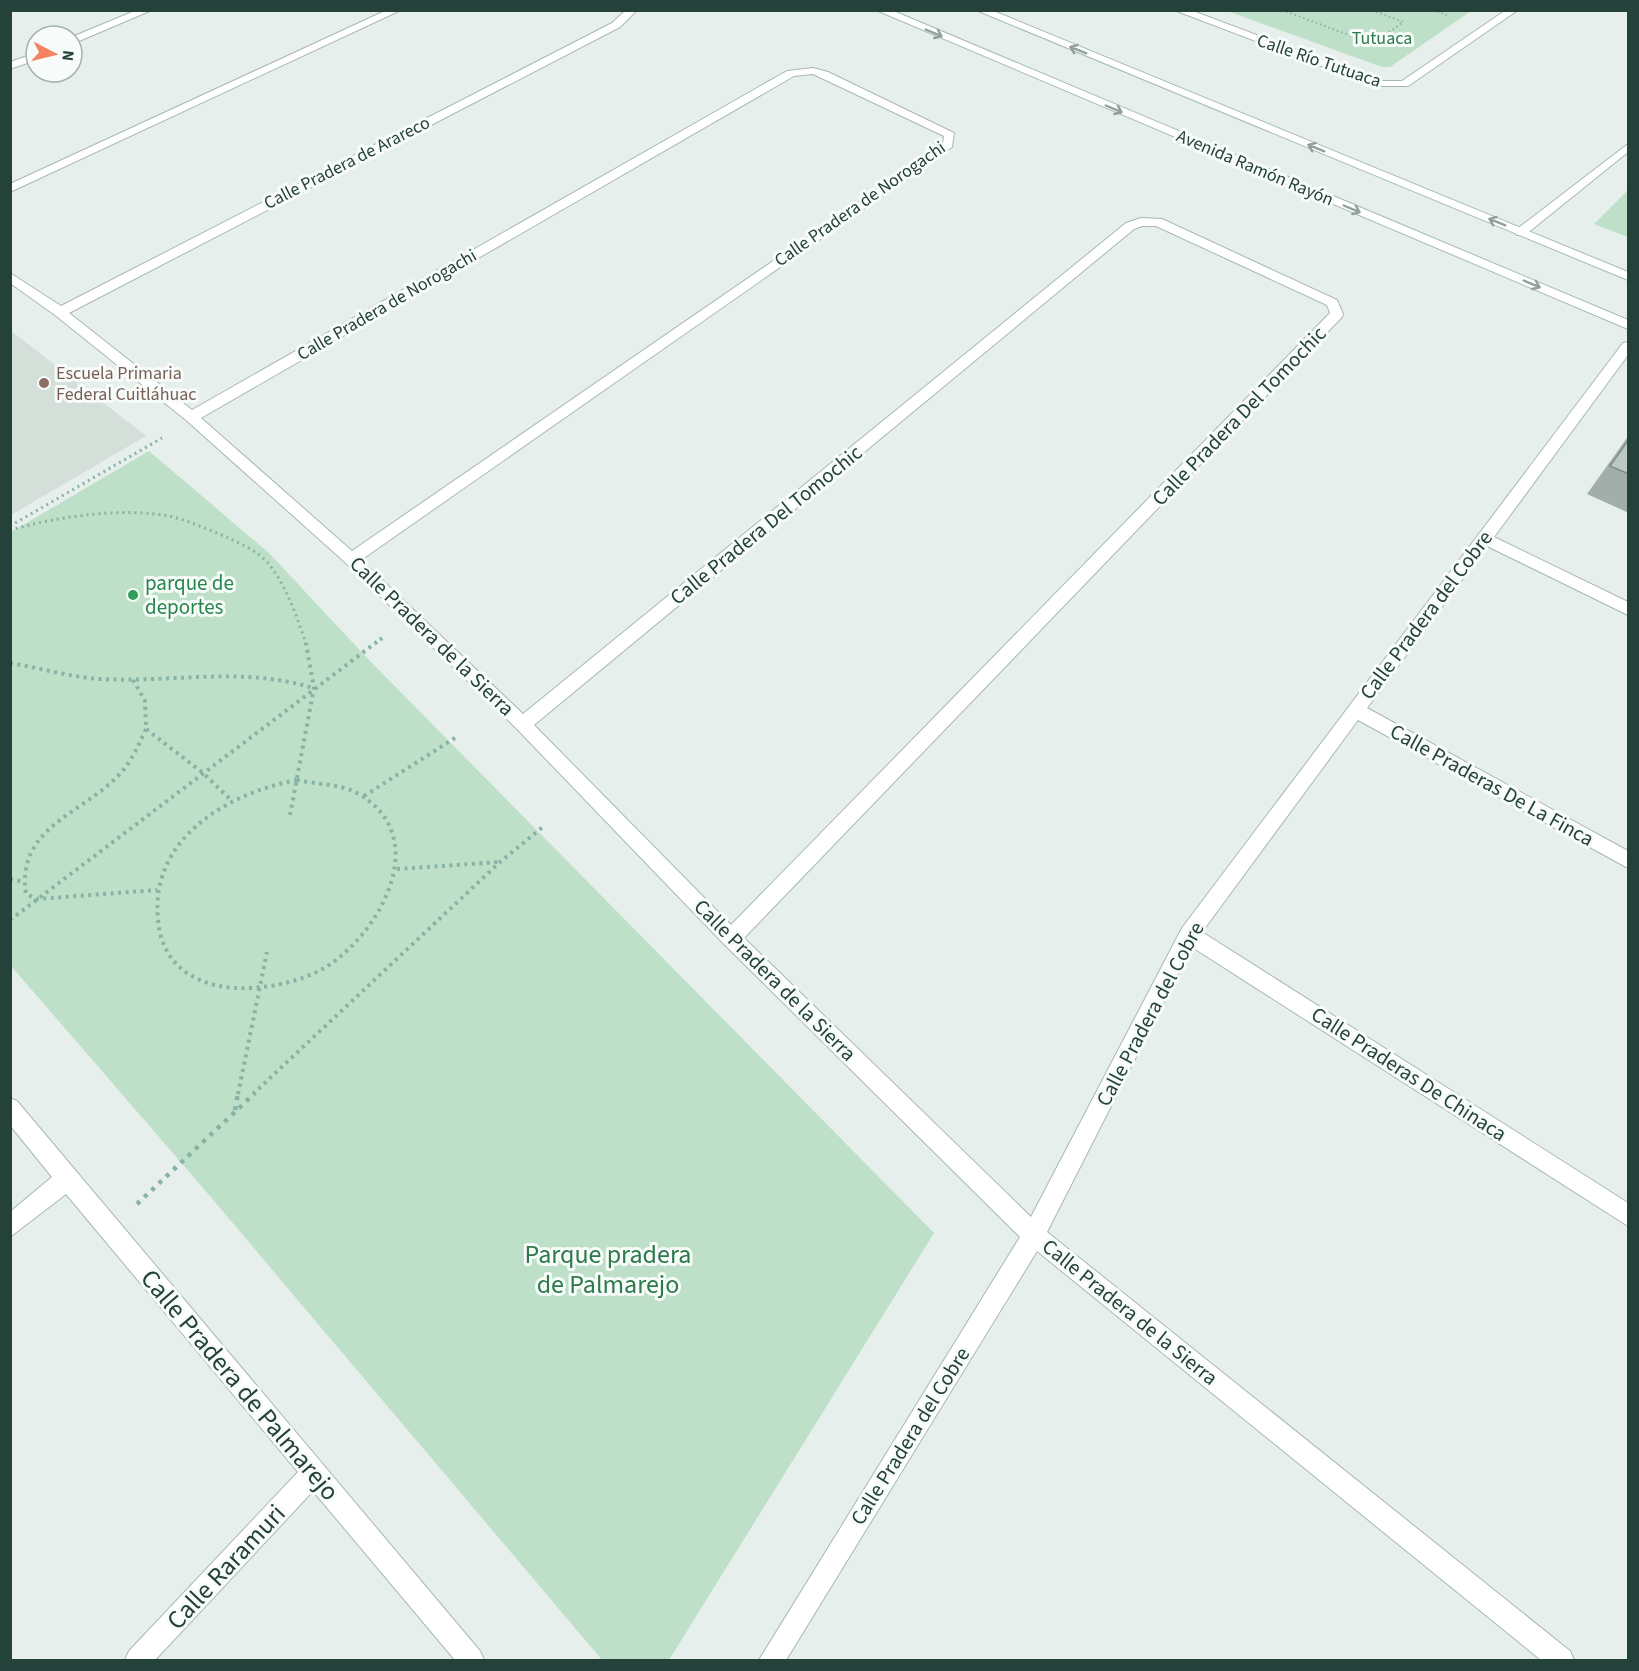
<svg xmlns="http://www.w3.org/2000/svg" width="1639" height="1671" viewBox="0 0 1639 1671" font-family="'Source Sans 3',sans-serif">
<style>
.built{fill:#d4dfda}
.green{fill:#bfe0c8}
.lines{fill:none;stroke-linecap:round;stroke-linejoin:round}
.street-casing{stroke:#a8b8b2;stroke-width:2}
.secondary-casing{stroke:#a4bbb3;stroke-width:2}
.path-far3{stroke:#86b3a5;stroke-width:2;stroke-dasharray:1.5 3;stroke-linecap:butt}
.path-far2{stroke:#86b3a5;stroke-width:3;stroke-dasharray:2 4;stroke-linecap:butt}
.path-far1{stroke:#86b3a5;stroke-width:4;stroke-dasharray:3 4.5;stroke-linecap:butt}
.path{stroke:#86b3a5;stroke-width:4.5;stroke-dasharray:4 6;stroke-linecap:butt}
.street{fill:#fff;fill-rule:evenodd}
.secondary{fill:#fff;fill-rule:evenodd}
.wall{fill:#a1aea9}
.building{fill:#bbcac4;stroke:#838d89;stroke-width:1.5}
.oneway{stroke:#92a09c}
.education-dot{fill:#8d6e63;stroke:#f7fbf9;stroke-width:2}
.leisure-dot{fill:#2e9e5b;stroke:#f7fbf9;stroke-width:2}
.labels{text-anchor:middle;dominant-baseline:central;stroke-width:6;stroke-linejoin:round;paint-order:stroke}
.far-park-label{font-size:18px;fill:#2d7a4b;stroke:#f7fbf9}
.far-street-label{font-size:18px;fill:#24423a;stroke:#f7fbf9}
.far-education-label{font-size:18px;fill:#785e54;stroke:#f7fbf9;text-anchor:start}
.street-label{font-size:21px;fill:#24423a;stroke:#f7fbf9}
.leisure-label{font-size:21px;fill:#27864d;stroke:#f7fbf9;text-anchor:start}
.near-park-label{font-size:26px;fill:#2d7a4b;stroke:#f7fbf9}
.near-street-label{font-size:26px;fill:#24423a;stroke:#f7fbf9}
</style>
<rect width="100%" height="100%" fill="#e6efeb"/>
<polygon class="built" points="10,330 146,436 11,515 10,515"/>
<g class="green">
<polygon points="1227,11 1471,11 1390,67 1382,67"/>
<polygon points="1628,190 1628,237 1594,224"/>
<polygon points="149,451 269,553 369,660 934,1233 669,1660 602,1660 198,1182 11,966 11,532"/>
</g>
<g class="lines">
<defs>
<g id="street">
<polygon points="137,10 152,10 72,44 72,37"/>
<polygon points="387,10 401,10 10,192 10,184"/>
<path d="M626 10H637L620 27 69 313 192 410 787 71 813 68 828 72 954 133 952 147 361 560 523 714 1126 223 1141 218 1162 219 1337 300 1343 314 1342 317 744 938 1031 1217 1182 928 1623 343 1628 342V355L1494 537 1628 602V615L1487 546 1367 708 1628 851V868L1358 720 1202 932 1628 1203V1226L1192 947 1047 1232 1570 1651 1574 1660H1541L1037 1251 786 1660H759L1020 1237 724 944 517 729 346 563 186 420 55 315 10 283V273L61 306 612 23ZM813 74 944 136 943 144 352 551 201 418 794 76ZM1142 226H1156L1327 305 1330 313 731 925 534 725 1134 229Z"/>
<polygon points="1174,10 1190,10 1379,81 1402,81 1506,10 1518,10 1408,86 1374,86"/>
<polygon points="36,53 36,60 10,69 10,62"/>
<polygon points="1628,144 1628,152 1525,235 1517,235 1517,229"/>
<polygon points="10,1098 17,1101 480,1651 484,1660 455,1660 313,1491 155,1660 125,1660 129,1651 298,1472 66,1194 10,1237 10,1212 52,1177 10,1125"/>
</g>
<g id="secondary">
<polygon points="876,10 891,10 1628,320 1628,329"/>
<polygon points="976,10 991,10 1628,272 1628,280"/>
</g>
</defs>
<use href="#street" class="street-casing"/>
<use href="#secondary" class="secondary-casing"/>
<g class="path-far3">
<polyline points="1282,10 1373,44 1403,22"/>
<polyline points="1372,10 1403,22"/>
<polyline points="1433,10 1449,16"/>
<polyline points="1389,34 1413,43"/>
</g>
<g class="path-far2">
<polyline points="10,526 162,438"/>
<path d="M10 530C56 517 121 507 169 516 188 520 206 529 224 536 239 543 256 550 267 562 286 584 295 613 305 640"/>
<polyline points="380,640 384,637"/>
</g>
<g class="path-far1">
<path d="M10 663C40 668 70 677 100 679 172 683 242 666 313 688"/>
<polyline points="133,680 145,701 146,729 203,773 231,800"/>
<path d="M146 729C138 746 131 763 117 777 79 815 16 829 26 894L37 899 157 890"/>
<path d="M297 780C314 784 339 784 355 792 433 833 384 928 329 965 306 980 278 986 252 988 227 989 208 986 187 973 169 961 159 940 158 919 150 838 228 793 297 780Z"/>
<polyline points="364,796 458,736"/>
<polyline points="290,815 314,688 305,638"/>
<polyline points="397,869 499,862"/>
<polyline points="10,879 24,882"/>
<polyline points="10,920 382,638"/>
<polyline points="238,1094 267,952"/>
<polyline points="253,1094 500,862 544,826"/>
</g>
<g class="path">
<polyline points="235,1110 238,1093"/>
<polyline points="137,1204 255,1093"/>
</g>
<use href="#street" class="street"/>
<use href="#secondary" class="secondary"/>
</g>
<polygon class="wall" points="1629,435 1629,513 1587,494"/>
<polygon class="building" points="1629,439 1629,474 1610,466"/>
<defs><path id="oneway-shaft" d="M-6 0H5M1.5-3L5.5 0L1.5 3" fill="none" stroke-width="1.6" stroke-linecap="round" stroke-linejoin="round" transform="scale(1.5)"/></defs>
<g class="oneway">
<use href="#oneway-shaft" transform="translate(934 33) rotate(23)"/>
<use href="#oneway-shaft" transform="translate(1078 50) rotate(-158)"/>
<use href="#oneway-shaft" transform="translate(1114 109) rotate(23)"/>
<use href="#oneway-shaft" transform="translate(1316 148) rotate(-158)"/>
<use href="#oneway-shaft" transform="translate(1352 209) rotate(23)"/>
<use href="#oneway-shaft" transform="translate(1497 222) rotate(-158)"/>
<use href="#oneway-shaft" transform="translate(1532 284) rotate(23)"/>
</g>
<circle class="education-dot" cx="44" cy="383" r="6"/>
<circle class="leisure-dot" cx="133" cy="595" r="6"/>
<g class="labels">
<g class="far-park-label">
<text x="1382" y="38">Tutuaca</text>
</g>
<g class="far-street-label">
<text transform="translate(1319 61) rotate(19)">Calle Río Tutuaca</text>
<text transform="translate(347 163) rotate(-27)">Calle Pradera de Arareco</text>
<text transform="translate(1255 168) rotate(23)">Avenida Ramón Rayón</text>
<text transform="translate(860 204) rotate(-35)">Calle Pradera de Norogachi</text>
<text transform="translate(387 305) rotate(-30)">Calle Pradera de Norogachi</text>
</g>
<g class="far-education-label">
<text x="56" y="373">Escuela Primaria<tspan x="56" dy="21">Federal Cuitláhuac</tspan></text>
</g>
<g class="street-label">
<text transform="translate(1239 416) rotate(-46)">Calle Pradera Del Tomochic</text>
<text transform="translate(766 525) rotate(-39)">Calle Pradera Del Tomochic</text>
<text transform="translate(1426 615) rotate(-53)">Calle Pradera del Cobre</text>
<text transform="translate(432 636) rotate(44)">Calle Pradera de la Sierra</text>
<text transform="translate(1492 785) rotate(29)">Calle Praderas De La Finca</text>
<text transform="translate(775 980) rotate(45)">Calle Pradera de la Sierra</text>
<text transform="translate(1150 1014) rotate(-62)">Calle Pradera del Cobre</text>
<text transform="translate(1409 1074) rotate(33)">Calle Praderas De Chinaca</text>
<text transform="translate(1130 1312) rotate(39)">Calle Pradera de la Sierra</text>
<text transform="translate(910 1436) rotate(-58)">Calle Pradera del Cobre</text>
</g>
<g class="leisure-label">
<text x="145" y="583">parque de<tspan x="145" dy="24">deportes</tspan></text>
</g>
<g class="near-park-label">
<text x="608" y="1254">Parque pradera<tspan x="608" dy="30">de Palmarejo</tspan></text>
</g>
<g class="near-street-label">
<text transform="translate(240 1385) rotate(50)">Calle Pradera de Palmarejo</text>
<text transform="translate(226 1567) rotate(-47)">Calle Raramuri</text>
</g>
</g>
<rect width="1639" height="1671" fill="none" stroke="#24423a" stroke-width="24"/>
<g transform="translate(54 54) rotate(97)"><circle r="28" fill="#f7fbf9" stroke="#a3b1ad" stroke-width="1.5"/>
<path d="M0-4.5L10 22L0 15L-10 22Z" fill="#f4845f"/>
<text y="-9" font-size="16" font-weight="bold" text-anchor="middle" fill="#24423a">N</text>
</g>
</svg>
